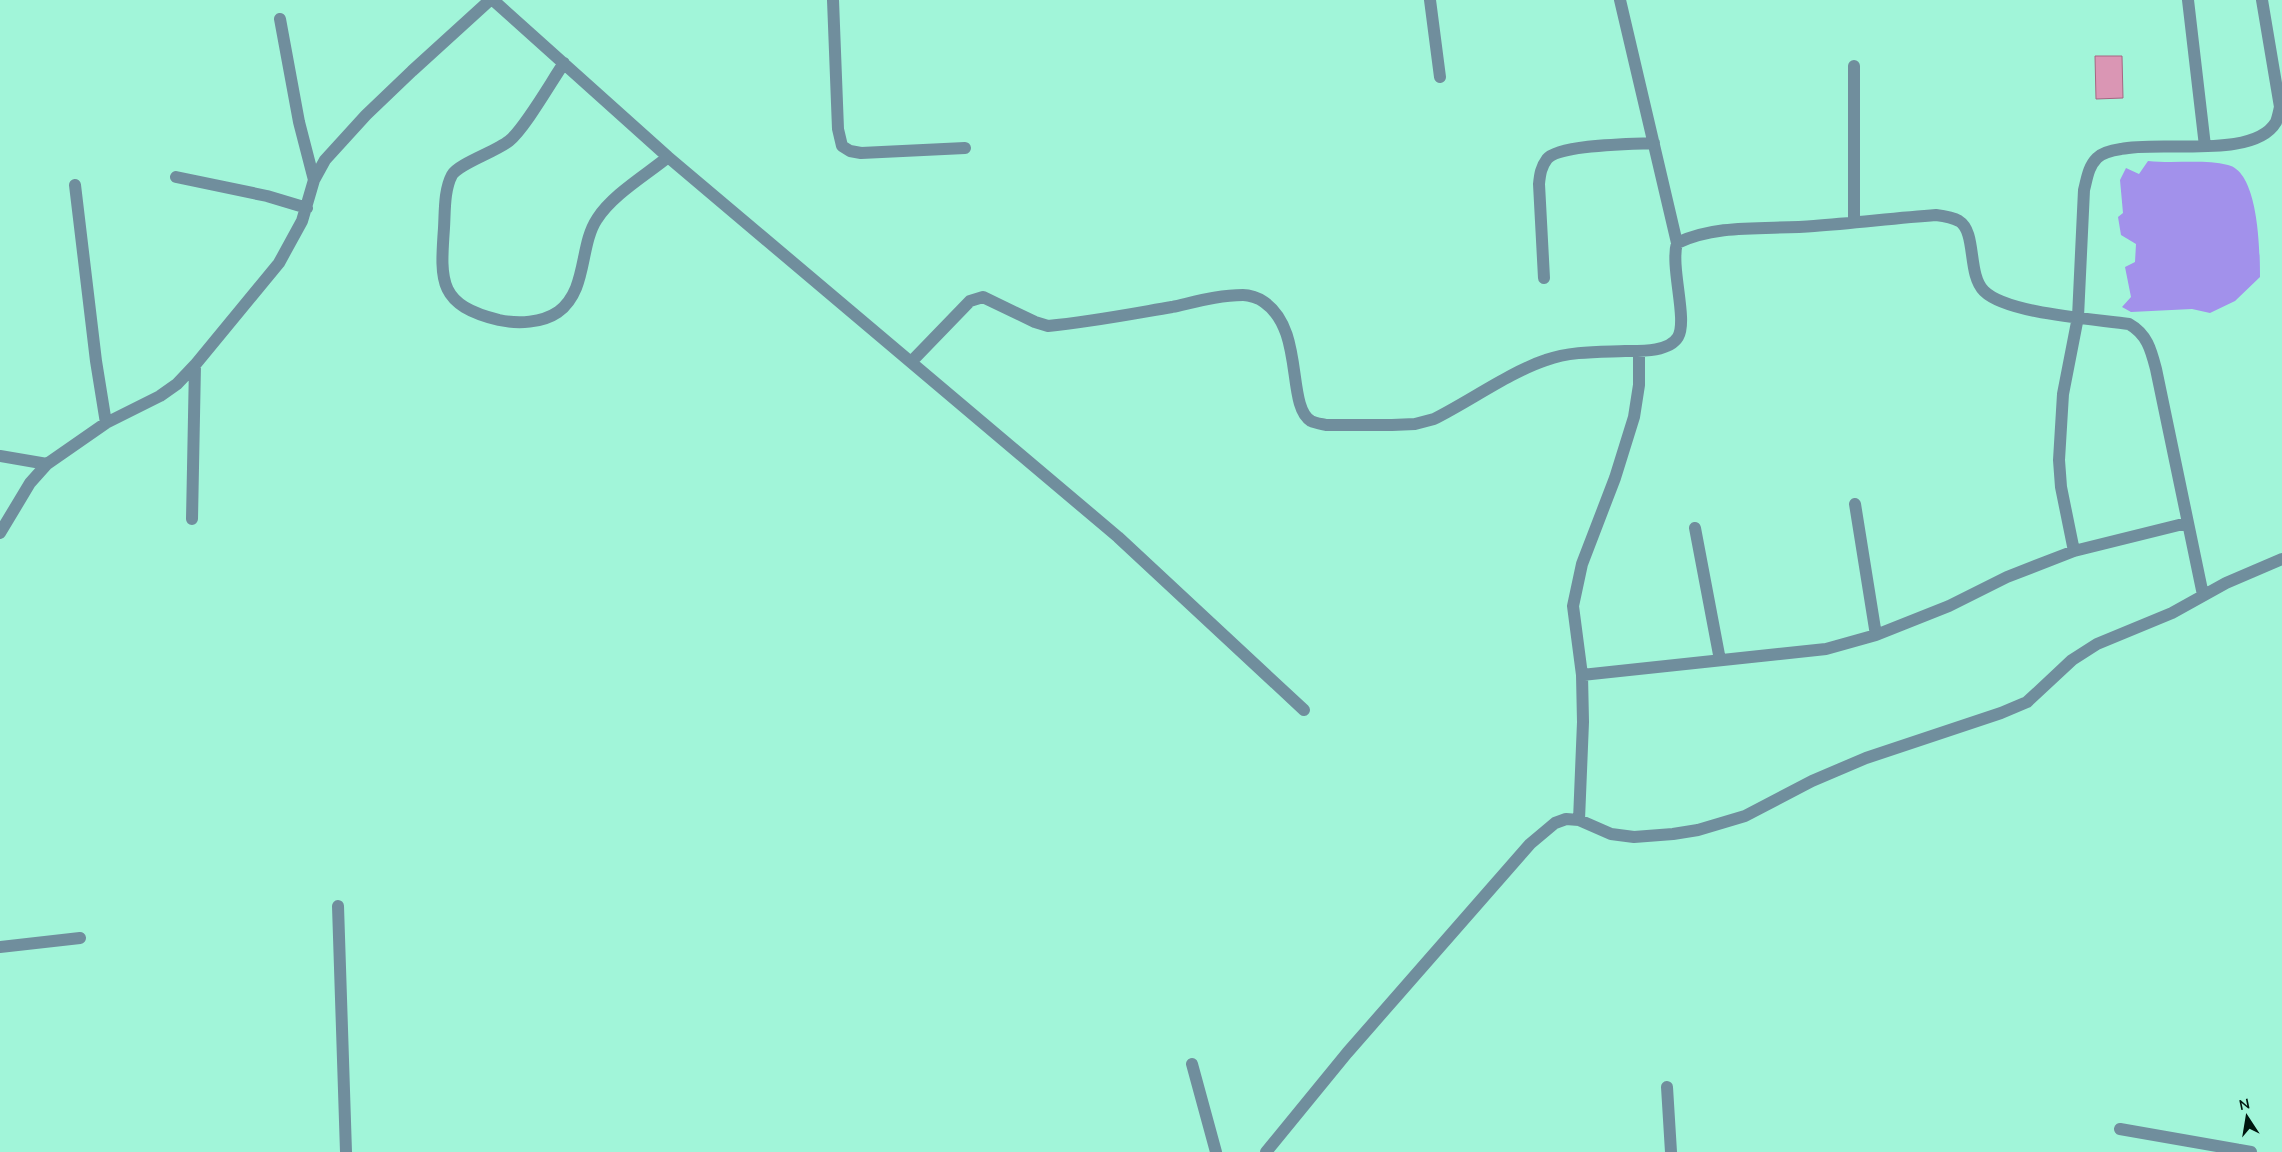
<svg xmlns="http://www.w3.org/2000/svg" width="2282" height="1152" viewBox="0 0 2282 1152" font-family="Mulish,sans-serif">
	<rect width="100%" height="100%" fill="#a1f5d9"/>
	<path fill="#a291eb" d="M 2148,161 C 2174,164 2203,159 2228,165 C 2259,172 2260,252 2260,277 L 2235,301 L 2210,313 L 2192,309 L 2131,312 L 2122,307 L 2131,297 L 2125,267 L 2135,262 L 2136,244 L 2121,235 L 2118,217 L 2123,213 L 2120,180 L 2126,168 L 2139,174 Z"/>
	<path fill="#da96b4" stroke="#a66683" d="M 2095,56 L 2122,56 L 2123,98 L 2096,99 Z"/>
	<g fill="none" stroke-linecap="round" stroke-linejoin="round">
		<path stroke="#708e9d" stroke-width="12" d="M 493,0 L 668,157 L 1118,537 L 1304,710
			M 833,0 L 838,129 L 842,146 L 850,151 L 861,153 L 965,148
			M 1430,0 L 1440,77
			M 1620,0 L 1677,243
			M 2188,0 L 2205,146
			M 280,19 L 299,122 L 314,180
			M 564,63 C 551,82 525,128 509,141 C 495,152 458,164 452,175 C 444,190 445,211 444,228 C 440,283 439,305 499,320 C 518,324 542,323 558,312 C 588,290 579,246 597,219 C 612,195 646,175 668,157
			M 176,177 L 267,196 L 307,208
			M 75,185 L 96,361 L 106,423
			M 1854,221 L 1854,66
			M 1544,278 L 1539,184 C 1540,174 1541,167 1547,159 C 1559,144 1633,144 1654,143
			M 911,362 L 970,301 L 983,297 L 1035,322 L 1048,326 C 1090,322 1131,314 1172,307 C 1195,302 1219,295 1243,295 C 1249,295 1259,298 1264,302 C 1305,330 1286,406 1311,421 C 1315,423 1322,424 1326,425 L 1392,425 L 1415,424 L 1434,419 C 1470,401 1510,372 1546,360 C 1571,351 1599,352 1625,351 C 1641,351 1669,352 1678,337 C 1688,320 1670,267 1677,243 C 1718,223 1769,230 1814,226 C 1855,223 1895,218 1936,215 C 1944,216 1952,217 1959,221 C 1977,232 1967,274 1984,291 C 2007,314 2095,319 2129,324 C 2147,334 2151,350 2156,369 L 2203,595
			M 0,456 L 47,464
			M 1855,504 L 1876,635
			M 192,519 L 195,365
			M 1695,528 L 1720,660
			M 0,533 L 30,483 L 47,464 L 106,423 L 160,396 L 177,384 L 195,365 L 279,263 L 302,221 L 314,180 L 325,160 L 366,115 L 412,71 L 490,0
			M 2074,551 L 2061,487 L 2059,460 L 2063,394 L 2078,317 L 2084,190 C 2087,179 2088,167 2097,158 C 2102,153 2114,150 2121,149 C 2160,140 2254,160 2276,122 C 2278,117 2279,111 2280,107 L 2262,0
			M 1582,675 L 1826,649 L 1876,635 L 1949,606 L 2007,577 L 2074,551 L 2187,523
			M 1579,820 L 1583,722 L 1582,675 L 1573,606 L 1582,564 L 1615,478 L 1634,417 L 1639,385 L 1639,351
			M 338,906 L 346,1152
			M 0,947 L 80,938
			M 1192,1064 L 1216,1152
			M 1667,1087 L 1671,1152
			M 2120,1129 L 2251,1152
			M 1266,1152 L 1347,1053 L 1530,844 L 1555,823 L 1566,819 L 1579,820 L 1611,834 L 1634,837 L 1673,834 L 1698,830 L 1745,816 L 1812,781 L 1866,758 L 2001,713 L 2027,702 L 2072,660 L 2097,644 L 2172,613 L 2226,583 L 2282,559"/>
	</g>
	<g transform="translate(2247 1117) rotate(348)" stroke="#a1f5d9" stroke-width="4" paint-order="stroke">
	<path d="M0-4L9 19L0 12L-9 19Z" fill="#00160f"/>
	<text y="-8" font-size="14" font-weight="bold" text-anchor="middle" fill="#00160f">N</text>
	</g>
</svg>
